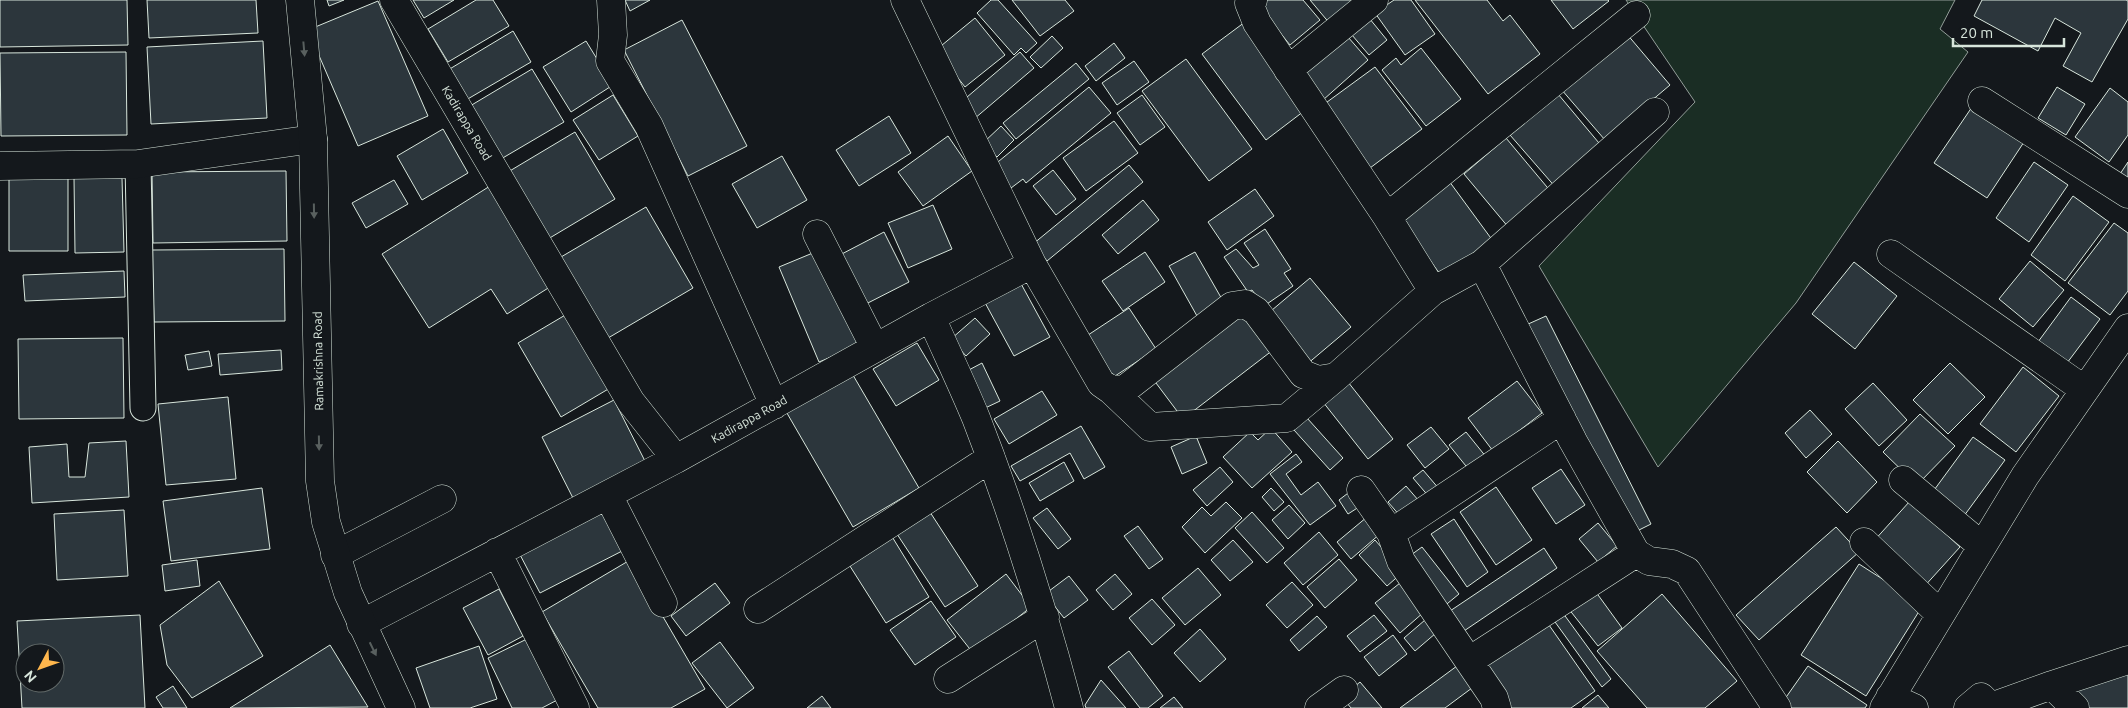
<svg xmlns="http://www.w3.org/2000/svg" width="2128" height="708" viewBox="0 0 2128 708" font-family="Ubuntu,sans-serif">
	<rect width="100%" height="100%" fill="#14181c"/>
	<path fill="#1a2d24" stroke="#939e99" d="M 1626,0 L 1955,0 L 1940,29 L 1968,52 L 1796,303 L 1658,467 L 1539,266 L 1695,102 Z"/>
	<path fill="#2c363c" stroke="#d8e6dc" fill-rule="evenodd" d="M 0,0 L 127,0 L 128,45 L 0,47 Z
		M 147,0 L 256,0 L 258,33 L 149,38 Z
		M 327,0 L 344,0 L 329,6 Z
		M 413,0 L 454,0 L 424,18 Z
		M 476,0 L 493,0 L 509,26 L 448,62 L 428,29 Z
		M 625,0 L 650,0 L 630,11 Z
		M 991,0 L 998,0 L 1037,43 L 1026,53 L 1021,48 L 1014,55 L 977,13 Z
		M 1012,0 L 1065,0 L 1074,11 L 1040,36 Z
		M 1262,0 L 1303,0 L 1320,20 L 1290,45 L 1257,4 Z
		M 1310,0 L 1363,0 L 1331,25 Z
		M 1394,0 L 1411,0 L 1435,34 L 1405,55 L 1375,13 Z
		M 1415,0 L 1487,0 L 1503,21 L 1510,15 L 1540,54 L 1488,94 Z
		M 1551,0 L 1608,0 L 1609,1 L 1573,29 Z
		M 1982,0 L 2126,0 L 2128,1 L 2128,19 L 2092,82 L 2063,66 L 2081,33 L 2055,18 L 2038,51 L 1974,16 Z
		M 378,1 L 428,116 L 358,146 L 308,30 Z
		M 1365,13 L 1387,40 L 1369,55 L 1346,28 Z
		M 975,18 L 1005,55 L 965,87 L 936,50 Z
		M 682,20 L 747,146 L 688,176 L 624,50 Z
		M 1245,22 L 1308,108 L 1266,140 L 1202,54 Z
		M 1341,29 L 1368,60 L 1323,100 L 1296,69 Z
		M 513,31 L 531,62 L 466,100 L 448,70 Z
		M 1626,33 L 1670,85 L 1605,140 L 1561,89 Z
		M 1052,36 L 1063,48 L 1041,68 L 1030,57 Z
		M 263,41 L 267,118 L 151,124 L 147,47 Z
		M 586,41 L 613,85 L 571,112 L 543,67 Z
		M 1114,43 L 1125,58 L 1096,81 L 1085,66 Z
		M 1421,48 L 1461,99 L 1426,126 L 1382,70 L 1396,58 L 1401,65 Z
		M 126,52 L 127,135 L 1,136 L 0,53 Z
		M 1020,52 L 1034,68 L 974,119 L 960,103 Z
		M 1186,59 L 1252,149 L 1209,181 L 1142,91 Z
		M 1134,61 L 1149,82 L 1117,105 L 1102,83 Z
		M 1076,63 L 1089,79 L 1016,139 L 1003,123 Z
		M 1375,67 L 1422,129 L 1370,168 L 1323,105 Z
		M 532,69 L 564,122 L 501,159 L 470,106 Z
		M 1089,87 L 1111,113 L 1026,183 L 1023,179 L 1011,188 L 993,166 Z
		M 2057,87 L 2085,104 L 2066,135 L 2038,118 Z
		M 2110,88 L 2128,102 L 2128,135 L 2109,162 L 2075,137 Z
		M 1558,94 L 1604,149 L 1557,189 L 1510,135 Z
		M 613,95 L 638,136 L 599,160 L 573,120 Z
		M 1142,95 L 1165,127 L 1140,145 L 1117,113 Z
		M 1972,107 L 2024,142 L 1987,198 L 1934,163 Z
		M 889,116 L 911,153 L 859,186 L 836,150 Z
		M 1114,121 L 1138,153 L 1086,191 L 1063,158 Z
		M 1001,126 L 1014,140 L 997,157 L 983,143 Z
		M 443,129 L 468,173 L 422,200 L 397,156 Z
		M 575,132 L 615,199 L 548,239 L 508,172 Z
		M 948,136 L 972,171 L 923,206 L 898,172 Z
		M 1506,138 L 1552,193 L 1509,228 L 1464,174 Z
		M 782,156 L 807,200 L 757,228 L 732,184 Z
		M 2034,162 L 2068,185 L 2029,242 L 1996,218 Z
		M 2128,162 L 2128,179 L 2120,174 Z
		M 1129,165 L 1143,182 L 1047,261 L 1033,244 Z
		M 1053,170 L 1076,199 L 1056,215 L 1033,186 Z
		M 286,171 L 287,241 L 153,243 L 152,172 Z
		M 9,177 L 68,177 L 68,251 L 9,251 Z
		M 74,178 L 122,178 L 124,252 L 75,253 Z
		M 394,180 L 408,204 L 366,228 L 352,203 Z
		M 1449,181 L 1493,241 L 1442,277 L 1399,217 Z
		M 490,186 L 553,285 L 507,314 L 491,289 L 429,328 L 382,254 Z
		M 1255,189 L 1274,216 L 1227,250 L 1208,222 Z
		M 2073,196 L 2109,222 L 2065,281 L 2031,255 Z
		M 1143,200 L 1159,220 L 1118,254 L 1102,235 Z
		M 933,205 L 952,249 L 908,268 L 888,223 Z
		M 646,207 L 693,288 L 603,341 L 561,257 Z
		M 2114,223 L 2128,233 L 2128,291 L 2110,315 L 2068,283 Z
		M 1265,229 L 1291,269 L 1284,273 L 1293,286 L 1264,306 L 1252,290 L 1248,292 L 1224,257 L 1236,249 L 1253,268 L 1259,265 L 1244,243 Z
		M 884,232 L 909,282 L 862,306 L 836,257 Z
		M 284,249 L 285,321 L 154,322 L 152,250 Z
		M 820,250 L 860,345 L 819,362 L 779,267 Z
		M 1145,252 L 1165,282 L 1123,311 L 1102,281 Z
		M 1195,252 L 1223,301 L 1197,316 L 1169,266 Z
		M 2030,261 L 2064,290 L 2033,327 L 1999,299 Z
		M 1854,262 L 1897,296 L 1855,349 L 1812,314 Z
		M 124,271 L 125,297 L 25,301 L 23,275 Z
		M 1310,278 L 1351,327 L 1306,365 L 1265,316 Z
		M 1019,280 L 1050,337 L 1014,356 L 983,299 Z
		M 2071,297 L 2100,319 L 2064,367 L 2035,346 Z
		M 1129,308 L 1156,349 L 1109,380 L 1082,339 Z
		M 1242,310 L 1273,350 L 1183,419 L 1153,379 Z
		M 567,314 L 610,388 L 561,417 L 518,343 Z
		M 1546,316 L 1651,524 L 1631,534 L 1526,325 Z
		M 975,318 L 990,334 L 966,356 L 951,339 Z
		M 123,338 L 124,418 L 19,419 L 18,339 Z
		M 917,343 L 939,380 L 896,406 L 873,369 Z
		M 281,350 L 282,370 L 220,375 L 218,354 Z
		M 209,351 L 212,366 L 188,370 L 185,355 Z
		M 982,363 L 1000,401 L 983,409 L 965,372 Z
		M 1950,363 L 1985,397 L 1948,434 L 1913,400 Z
		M 2023,367 L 2059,396 L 2016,452 L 1980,424 Z
		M 850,370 L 919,488 L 853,527 L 784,408 Z
		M 1517,381 L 1542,413 L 1493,451 L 1468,418 Z
		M 1348,382 L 1393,439 L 1368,459 L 1323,402 Z
		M 1873,383 L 1907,420 L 1879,446 L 1845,409 Z
		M 1042,391 L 1057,415 L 1009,444 L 994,419 Z
		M 228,397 L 236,479 L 166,485 L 158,404 Z
		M 614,400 L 648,467 L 576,504 L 542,437 Z
		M 1810,410 L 1832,434 L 1806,458 L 1785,433 Z
		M 1920,414 L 1955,446 L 1917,485 L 1883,452 Z
		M 1307,418 L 1343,458 L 1330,470 L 1294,430 Z
		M 1081,426 L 1105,467 L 1084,479 L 1070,453 L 1020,481 L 1011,466 Z
		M 1431,427 L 1449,449 L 1425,468 L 1407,445 Z
		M 1271,428 L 1292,452 L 1252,488 L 1223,457 L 1250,432 L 1258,440 Z
		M 1466,432 L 1487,458 L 1470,471 L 1449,445 Z
		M 1196,436 L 1207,463 L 1182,474 L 1171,447 Z
		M 1973,437 L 2005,460 L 1961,520 L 1929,497 Z
		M 126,441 L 129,497 L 32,503 L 29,447 L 67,444 L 69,477 L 85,477 L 89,443 Z
		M 1838,441 L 1877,482 L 1847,513 L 1807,472 Z
		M 1296,454 L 1302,462 L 1286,474 L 1301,495 L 1318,482 L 1336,506 L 1310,525 L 1270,474 Z
		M 1064,462 L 1074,481 L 1040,501 L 1029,483 Z
		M 1220,467 L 1233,482 L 1207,506 L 1193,490 Z
		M 1561,469 L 1585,505 L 1556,524 L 1532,488 Z
		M 1423,470 L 1440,490 L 1430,498 L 1413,478 Z
		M 1406,486 L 1419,501 L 1401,517 L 1388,502 Z
		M 1496,487 L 1532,540 L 1496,565 L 1460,512 Z
		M 262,488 L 270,549 L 171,561 L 163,501 Z
		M 1271,488 L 1284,502 L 1274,511 L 1262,497 Z
		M 1352,490 L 1362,505 L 1348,514 L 1339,500 Z
		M 1910,501 L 1960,547 L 1922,589 L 1872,543 Z
		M 1226,502 L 1242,518 L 1205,553 L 1182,527 L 1202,507 L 1211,516 Z
		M 606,504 L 628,548 L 540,593 L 517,549 Z
		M 1289,505 L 1305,523 L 1288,539 L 1272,520 Z
		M 1047,508 L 1071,539 L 1058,549 L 1033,518 Z
		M 928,509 L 978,586 L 945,607 L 895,531 Z
		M 124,510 L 128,576 L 57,580 L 54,514 Z
		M 1252,512 L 1284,548 L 1267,563 L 1235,528 Z
		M 1367,517 L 1381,533 L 1351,559 L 1337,542 Z
		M 1454,519 L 1488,572 L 1467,587 L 1431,534 Z
		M 1598,523 L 1617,546 L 1598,562 L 1579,539 Z
		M 1138,526 L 1163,559 L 1149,569 L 1124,536 Z
		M 1836,527 L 1859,552 L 1759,640 L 1736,615 Z
		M 1319,532 L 1338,555 L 1303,585 L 1284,563 Z
		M 891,535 L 929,597 L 886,623 L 848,563 Z
		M 1233,540 L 1253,562 L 1230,581 L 1211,560 Z
		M 1375,540 L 1403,572 L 1387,586 L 1359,555 Z
		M 1422,547 L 1459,594 L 1442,608 L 1404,560 Z
		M 1544,548 L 1557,568 L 1461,633 L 1447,613 Z
		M 1339,559 L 1357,580 L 1325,608 L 1307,587 Z
		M 197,560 L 200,586 L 165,591 L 162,565 Z
		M 630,560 L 705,689 L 671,708 L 598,708 L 542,612 Z
		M 1859,564 L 1923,605 L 1866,696 L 1801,655 Z
		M 1198,568 L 1221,595 L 1185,625 L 1162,598 Z
		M 1006,574 L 1031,607 L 973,653 L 947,620 Z
		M 1115,574 L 1132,594 L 1113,610 L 1096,590 Z
		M 1069,576 L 1088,600 L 1064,618 L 1045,594 Z
		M 219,581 L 263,656 L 192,698 L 167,665 L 160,625 Z
		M 1292,582 L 1313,605 L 1287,628 L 1266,605 Z
		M 715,583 L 730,603 L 686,636 L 671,616 Z
		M 1400,583 L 1424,612 L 1400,633 L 1375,603 Z
		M 1593,588 L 1622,628 L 1598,646 L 1568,608 Z
		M 499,589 L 523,636 L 488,655 L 463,608 Z
		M 1662,594 L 1737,681 L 1705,708 L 1647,708 L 1597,651 Z
		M 1152,599 L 1175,625 L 1152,645 L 1129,618 Z
		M 931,601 L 956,637 L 915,665 L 890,630 Z
		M 1560,609 L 1611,679 L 1602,687 L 1550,615 Z
		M 1432,614 L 1443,627 L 1415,651 L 1404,638 Z
		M 140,615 L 145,708 L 22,708 L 17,621 ZM 25,653 L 55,653 L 55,683 L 25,683 Z
		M 1374,615 L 1387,631 L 1360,652 L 1347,636 Z
		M 1542,615 L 1595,691 L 1571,708 L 1511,708 L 1477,661 Z
		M 1317,616 L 1327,627 L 1299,651 L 1290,640 Z
		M 1200,629 L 1226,659 L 1200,682 L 1174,653 Z
		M 1393,635 L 1407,654 L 1379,676 L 1364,657 Z
		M 531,637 L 561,698 L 542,708 L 512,708 L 488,658 Z
		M 720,642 L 754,688 L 727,708 L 692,663 Z
		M 330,645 L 368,707 L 230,708 Z
		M 479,646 L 497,699 L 470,708 L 430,708 L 416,668 Z
		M 1129,651 L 1163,696 L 1148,708 L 1140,708 L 1108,667 Z
		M 1461,663 L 1476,685 L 1445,708 L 1400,708 Z
		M 2128,664 L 2128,708 L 2083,708 L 2063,688 Z
		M 1808,666 L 1867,705 L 1865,708 L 1786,708 L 1782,703 Z
		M 1101,680 L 1126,708 L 1086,708 L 1085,705 Z
		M 1360,682 L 1382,708 L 1351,708 L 1342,697 Z
		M 173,686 L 187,708 L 163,708 L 156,697 Z
		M 1598,695 L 1609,708 L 1582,708 Z
		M 822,696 L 831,708 L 807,708 Z
		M 1174,697 L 1183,708 L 1160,708 Z"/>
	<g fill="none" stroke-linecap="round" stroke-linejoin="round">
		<defs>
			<path id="pedestrian" d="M 138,164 L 143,408"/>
			<path id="minor" d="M 394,0 L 631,402 L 676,459 L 931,317 C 946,351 962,384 976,418 C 1013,513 1043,610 1069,708
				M 611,0 L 613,35 L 610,61 L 649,126 L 774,405
				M 905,0 L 1032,264
				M 1253,0 L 1249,3 L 1257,23 L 1387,217 L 1433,291
				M 1288,70 L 1374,0
				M 1982,101 L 2128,194
				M 0,166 L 138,164 L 313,139
				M 1387,217 L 1636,15
				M 817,234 L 875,348
				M 1891,254 L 2085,390
				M 1482,264 L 1573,441 L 1636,553 L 1649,561 L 1672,564 L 1687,571 L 1777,708
				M 931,317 L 1032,264 L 1101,383 L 1111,390 L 1125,389 L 1232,306 L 1245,304 L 1256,311 L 1303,374 L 1318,380 L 1336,377 L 1433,291 L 1482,264 L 1655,112
				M 1111,390 L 1150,427 L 1287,418 L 1336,377
				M 1903,480 L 1982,546
				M 1361,490 L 1391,533 L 1401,561 L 1494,698 L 1497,708
				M 608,495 L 663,603
				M 1391,533 L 1562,419
				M 1864,542 L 1940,614
				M 497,552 L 575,708
				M 335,555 L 442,499
				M 758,609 L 991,458
				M 361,624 L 676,459
				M 1469,661 L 1636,553
				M 948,679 L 1045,617
				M 2052,685 L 2075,708
				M 1890,697 L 1914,708
				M 1319,708 L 1344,690
				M 1884,708 L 2025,476 L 2128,328
				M 1968,708 L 1981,697 L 1991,707 L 2052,685 L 2128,660"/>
			<path id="tertiary" d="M 300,0 L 313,139 L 320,481 L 326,522 L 348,593 L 401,708"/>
		</defs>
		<use href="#pedestrian" stroke="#d8e6dc" stroke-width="27"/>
		<use href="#minor" stroke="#d8e6dc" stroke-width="29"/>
		<use href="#tertiary" stroke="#d8e6dc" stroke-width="29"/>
		<use href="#pedestrian" stroke="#14181c" stroke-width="25"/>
		<use href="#minor" stroke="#14181c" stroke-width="28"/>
		<use href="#tertiary" stroke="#14181c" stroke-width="28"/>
	</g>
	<defs><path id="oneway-solid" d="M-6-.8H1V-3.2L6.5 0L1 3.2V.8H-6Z" transform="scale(1.25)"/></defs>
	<g fill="#59605f">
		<use href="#oneway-solid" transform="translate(304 49) rotate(85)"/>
		<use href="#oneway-solid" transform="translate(314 211) rotate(89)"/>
		<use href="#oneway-solid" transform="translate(319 443) rotate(89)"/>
		<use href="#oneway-solid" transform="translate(373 649) rotate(64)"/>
	</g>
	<g text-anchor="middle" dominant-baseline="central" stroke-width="4" stroke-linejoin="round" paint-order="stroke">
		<g font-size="12" fill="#d8e6dc" stroke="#14181c">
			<text transform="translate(467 123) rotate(59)">Kadirappa Road</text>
			<text transform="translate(318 361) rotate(-91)">Ramakrishna Road</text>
			<text transform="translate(749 419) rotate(-29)">Kadirappa Road</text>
		</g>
	</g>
	<g transform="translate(40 668) rotate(229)"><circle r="24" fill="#14181c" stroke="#626a69"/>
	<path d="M0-4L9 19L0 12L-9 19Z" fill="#ffb74d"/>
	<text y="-8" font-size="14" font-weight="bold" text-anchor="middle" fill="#d8e6dc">N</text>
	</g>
	<path d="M1953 38v8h111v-8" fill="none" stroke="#d8e6dc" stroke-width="2.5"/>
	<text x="1960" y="38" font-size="15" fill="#d8e6dc" stroke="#14181c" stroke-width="4" paint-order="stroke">20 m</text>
</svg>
